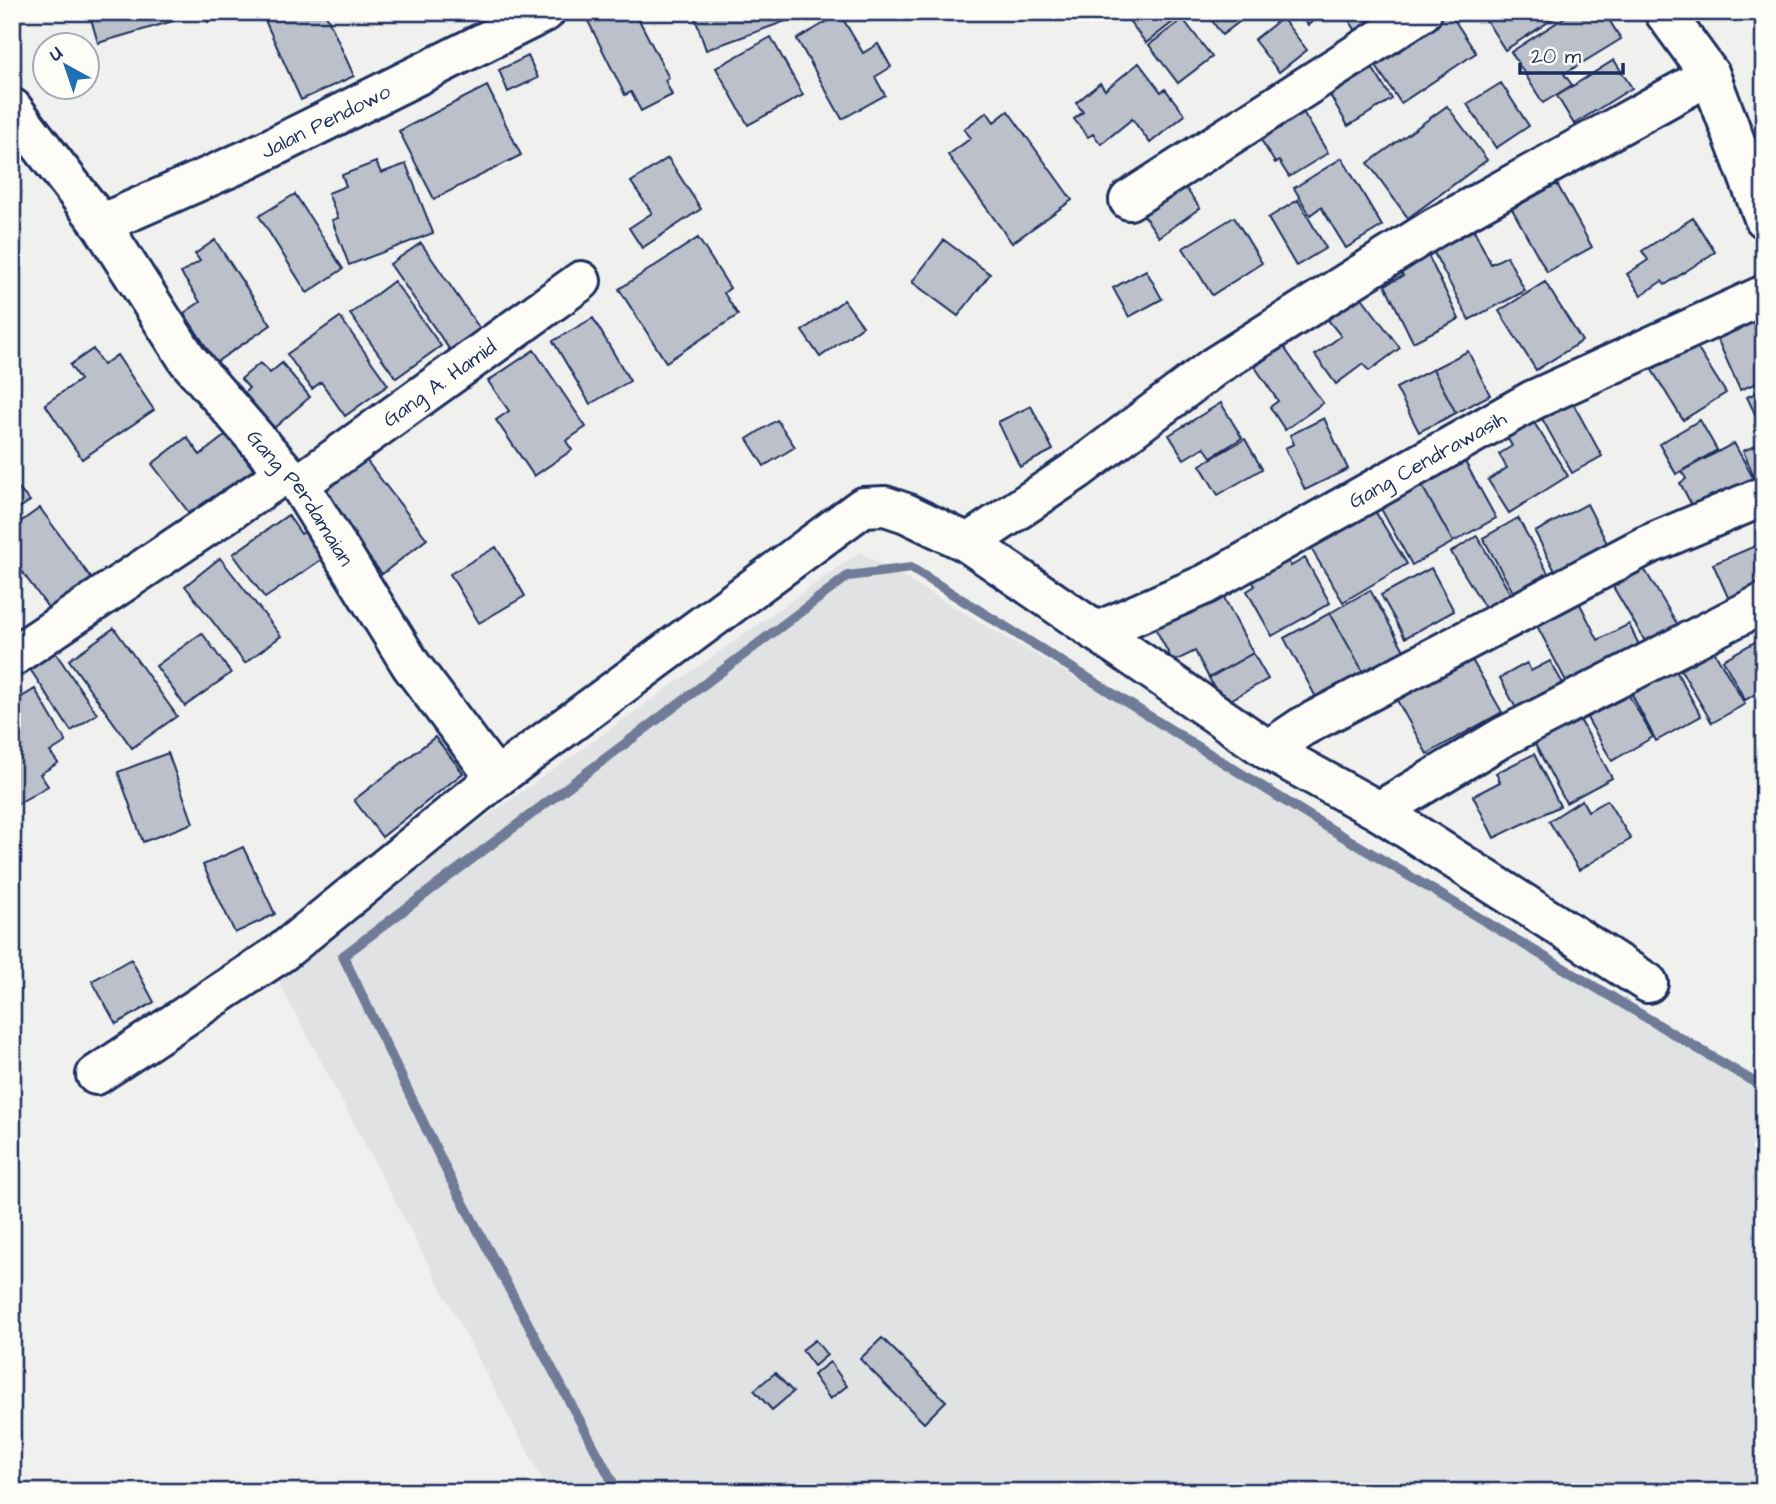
<svg xmlns="http://www.w3.org/2000/svg" width="1776" height="1504" viewBox="0 0 1776 1504" font-family="'Architects Daughter',sans-serif">
	<rect width="100%" height="100%" fill="#f0f0ee"/>
	<filter id="ink" filterUnits="userSpaceOnUse"><feTurbulence type="fractalNoise" baseFrequency=".0143" numOctaves="2"/><feDisplacementMap in="SourceGraphic" scale="14" xChannelSelector="R" yChannelSelector="G"/><feConvolveMatrix kernelMatrix="1 2 1 2 8 2 1 2 1" color-interpolation-filters="sRGB"/></filter>
	<g filter="url(#ink)">
		<path fill="#e0e2e3" d="M 860,552 L 1764,1081 L 1764,1492 L 549,1492 L 272,969 Z"/>
		<g fill="none" stroke-linecap="round" stroke-linejoin="round">
			<path stroke="#6f7b97" stroke-width="10" d="M 618,1492 L 451,1180 L 343,956 L 848,576 L 911,568 L 1319,822 L 1764,1088"/>
		</g>
		<path fill="#bbc0ca" stroke="#1b2f5e" stroke-width="2" d="M 89,12 L 178,12 L 180,19 L 98,43 Z
			M 204,12 L 237,12 L 208,22 Z
			M 271,12 L 325,12 L 354,76 L 301,100 L 263,16 Z
			M 601,12 L 611,12 L 613,15 L 619,12 L 635,12 L 669,78 L 665,80 L 672,95 L 641,111 L 631,92 L 625,95 L 587,19 Z
			M 693,12 L 783,12 L 786,21 L 706,50 Z
			M 1134,12 L 1186,12 L 1146,43 L 1127,18 Z
			M 1206,12 L 1252,12 L 1222,35 Z
			M 1298,12 L 1325,12 L 1308,25 Z
			M 1344,12 L 1383,12 L 1356,31 Z
			M 1441,12 L 1449,12 L 1476,53 L 1401,103 L 1371,59 Z
			M 1481,12 L 1564,12 L 1505,50 Z
			M 1573,12 L 1604,12 L 1621,39 L 1564,74 L 1572,85 L 1543,103 L 1511,52 Z
			M 840,14 L 863,53 L 878,44 L 891,67 L 875,77 L 885,95 L 842,119 L 797,39 Z
			M 1282,18 L 1307,50 L 1279,72 L 1254,40 Z
			M 1183,19 L 1212,57 L 1178,83 L 1149,45 Z
			M 771,37 L 803,95 L 748,125 L 716,68 Z
			M 528,56 L 538,78 L 508,92 L 499,70 Z
			M 1614,60 L 1632,88 L 1574,124 L 1557,96 Z
			M 1139,63 L 1161,92 L 1165,89 L 1185,115 L 1150,143 L 1132,119 L 1101,144 L 1093,134 L 1088,137 L 1074,119 L 1083,112 L 1076,103 L 1100,83 L 1105,90 Z
			M 1373,69 L 1392,99 L 1348,126 L 1330,95 Z
			M 1501,83 L 1529,126 L 1496,148 L 1467,104 Z
			M 487,86 L 521,155 L 434,199 L 399,131 Z
			M 1447,106 L 1487,160 L 1408,218 L 1368,163 Z
			M 1300,107 L 1328,153 L 1289,177 L 1279,161 L 1275,163 L 1257,133 Z
			M 1008,111 L 1072,200 L 1012,243 L 948,155 L 971,138 L 964,129 L 987,112 L 994,122 Z
			M 668,158 L 701,209 L 642,248 L 629,228 L 652,213 L 631,182 Z
			M 1342,158 L 1382,226 L 1346,248 L 1321,207 L 1310,215 L 1294,188 Z
			M 376,162 L 381,173 L 406,164 L 433,233 L 349,265 L 332,220 L 338,218 L 328,193 L 346,186 L 342,175 Z
			M 1177,176 L 1200,208 L 1159,237 L 1136,204 Z
			M 1557,184 L 1592,247 L 1547,272 L 1512,209 Z
			M 295,194 L 343,269 L 307,293 L 259,216 Z
			M 1298,200 L 1326,248 L 1296,266 L 1268,218 Z
			M 1234,217 L 1262,263 L 1212,295 L 1183,248 Z
			M 1693,218 L 1715,252 L 1665,285 L 1662,281 L 1641,295 L 1627,274 L 1648,260 L 1642,251 Z
			M 1474,230 L 1491,264 L 1507,256 L 1525,291 L 1469,320 L 1433,251 Z
			M 698,238 L 730,288 L 724,293 L 738,315 L 666,362 L 619,289 Z
			M 215,240 L 271,325 L 216,362 L 184,313 L 200,302 L 181,273 L 200,261 L 195,254 Z
			M 944,240 L 990,274 L 958,316 L 912,282 Z
			M 421,243 L 480,329 L 450,350 L 390,264 Z
			M 1427,253 L 1459,319 L 1413,342 L 1385,285 L 1403,276 L 1398,267 Z
			M 1146,270 L 1162,299 L 1129,317 L 1113,288 Z
			M 394,281 L 441,346 L 396,378 L 350,314 Z
			M 1545,282 L 1582,341 L 1536,370 L 1499,311 Z
			M 1357,291 L 1400,348 L 1369,371 L 1363,364 L 1336,384 L 1315,355 L 1341,336 L 1324,315 Z
			M 844,300 L 863,326 L 820,357 L 802,331 Z
			M 340,317 L 388,385 L 345,416 L 321,382 L 312,389 L 287,354 Z
			M 1764,317 L 1764,380 L 1740,390 L 1712,327 L 1731,318 L 1737,330 Z
			M 593,318 L 630,381 L 590,404 L 553,341 Z
			M 1694,343 L 1726,393 L 1683,420 L 1652,370 Z
			M 1283,346 L 1323,403 L 1285,430 L 1270,407 L 1278,401 L 1255,367 Z
			M 93,349 L 103,365 L 117,355 L 154,410 L 82,459 L 45,404 L 80,380 L 70,365 Z
			M 534,350 L 586,427 L 566,441 L 572,450 L 534,476 L 496,420 L 509,411 L 488,381 Z
			M 1468,351 L 1490,395 L 1456,413 L 1433,369 Z
			M 260,363 L 270,373 L 282,363 L 310,397 L 274,428 L 244,393 L 249,388 L 241,379 Z
			M 1433,369 L 1456,413 L 1419,432 L 1396,388 Z
			M 1764,389 L 1764,433 L 1747,397 Z
			M 1570,398 L 1602,456 L 1572,473 L 1540,415 Z
			M 1221,403 L 1242,438 L 1211,457 L 1204,447 L 1184,459 L 1169,435 Z
			M 1031,406 L 1053,450 L 1020,467 L 998,422 Z
			M 1324,418 L 1348,469 L 1305,490 L 1285,448 L 1294,444 L 1290,435 Z
			M 777,420 L 795,447 L 764,466 L 747,439 Z
			M 1700,420 L 1717,450 L 1676,474 L 1659,444 Z
			M 1533,421 L 1568,476 L 1509,513 L 1488,480 L 1507,468 L 1499,454 L 1512,446 L 1507,437 Z
			M 227,434 L 255,472 L 193,518 L 152,464 L 187,437 L 200,455 Z
			M 1245,439 L 1262,469 L 1218,495 L 1200,465 Z
			M 1764,442 L 1764,482 L 1758,485 L 1743,451 Z
			M 1734,443 L 1756,483 L 1697,515 L 1680,483 L 1686,479 L 1682,471 Z
			M 363,456 L 427,539 L 382,574 L 318,491 Z
			M 1464,460 L 1496,518 L 1453,542 L 1421,484 Z
			M 12,482 L 30,501 L 12,513 Z
			M 1421,484 L 1453,542 L 1412,565 L 1380,507 Z
			M 1369,501 L 1407,564 L 1343,602 L 1306,540 Z
			M 1587,504 L 1611,551 L 1559,579 L 1535,532 Z
			M 40,508 L 97,586 L 55,617 L 12,558 L 12,528 Z
			M 288,515 L 301,534 L 309,529 L 328,555 L 265,598 L 233,554 Z
			M 1518,518 L 1548,573 L 1513,592 L 1483,538 Z
			M 1477,536 L 1510,593 L 1485,608 L 1451,552 Z
			M 1755,546 L 1764,566 L 1764,592 L 1732,606 L 1713,564 Z
			M 496,547 L 525,596 L 479,623 L 450,574 Z
			M 1283,551 L 1291,566 L 1305,558 L 1330,603 L 1272,636 L 1247,591 L 1255,586 L 1247,571 Z
			M 220,558 L 281,636 L 245,663 L 185,586 Z
			M 1643,567 L 1679,627 L 1648,646 L 1612,585 Z
			M 1431,568 L 1454,611 L 1405,638 L 1381,595 Z
			M 1220,590 L 1253,653 L 1209,678 L 1195,651 L 1173,662 L 1154,626 Z
			M 1370,590 L 1405,652 L 1365,675 L 1330,613 Z
			M 1578,600 L 1598,640 L 1629,624 L 1640,647 L 1568,685 L 1535,622 Z
			M 1330,613 L 1365,675 L 1318,701 L 1284,638 Z
			M 114,628 L 177,716 L 132,748 L 69,660 Z
			M 202,633 L 231,673 L 185,706 L 156,666 Z
			M 1764,637 L 1764,689 L 1745,700 L 1723,660 Z
			M 1714,651 L 1745,704 L 1712,723 L 1681,670 Z
			M 55,652 L 97,714 L 71,731 L 30,669 Z
			M 1253,653 L 1268,679 L 1223,704 L 1209,678 Z
			M 1468,653 L 1502,712 L 1427,754 L 1394,695 Z
			M 1550,661 L 1565,687 L 1518,712 L 1500,678 L 1527,663 L 1531,671 Z
			M 1675,669 L 1701,716 L 1656,741 L 1631,693 Z
			M 1624,687 L 1653,737 L 1612,761 L 1587,718 L 1609,705 L 1606,698 Z
			M 35,689 L 66,742 L 50,752 L 58,763 L 40,774 L 48,786 L 12,807 L 12,703 Z
			M 1572,705 L 1612,778 L 1566,803 L 1527,729 Z
			M 435,737 L 463,773 L 382,837 L 354,800 Z
			M 168,753 L 193,823 L 143,842 L 118,772 Z
			M 1534,754 L 1560,806 L 1494,838 L 1473,796 L 1500,782 L 1496,773 Z
			M 1582,800 L 1588,811 L 1607,800 L 1631,839 L 1579,870 L 1549,821 Z
			M 243,847 L 275,914 L 235,933 L 203,865 Z
			M 131,959 L 154,1002 L 116,1024 L 92,981 Z
			M 882,1338 L 946,1401 L 924,1423 L 860,1359 Z
			M 815,1340 L 827,1355 L 814,1366 L 802,1350 Z
			M 830,1362 L 847,1386 L 830,1399 L 813,1375 Z
			M 775,1373 L 793,1392 L 772,1410 L 754,1390 Z"/>
		<g fill="none" stroke-linecap="round" stroke-linejoin="round">
			<defs>
				<g id="minor">
					<path d="M 1664,12 L 1710,75 L 1764,218"/>
					<path id="s1" d="M 12,108 L 101,224 L 188,360 L 286,473 L 299,484 L 411,665 L 496,778"/>
					<path d="M 1129,200 L 1422,12"/>
					<path id="s2" d="M 101,224 L 249,159 L 545,12"/>
					<path id="s3" d="M 299,484 L 581,281"/>
					<path d="M 968,543 L 1077,470 L 1215,366 L 1434,228 L 1710,75"/>
					<path id="s4" d="M 1096,632 L 1206,584 L 1533,400 L 1764,295"/>
					<path d="M 12,657 L 286,473"/>
					<path d="M 1268,750 L 1302,727 L 1645,546 L 1764,496"/>
					<path d="M 1379,811 L 1501,738 L 1764,603"/>
					<path d="M 96,1075 L 281,953 L 496,778 L 863,507 L 885,506 L 906,513 L 968,543 L 1268,750 L 1379,811 L 1648,983"/>
				</g>
			</defs>
			<use href="#minor" stroke="#1b2f5e" stroke-width="44"/>
			<use href="#minor" stroke="#fdfcf7" stroke-width="38"/>
		</g>
	</g>
	<g text-anchor="middle" dominant-baseline="central" stroke-width="7" stroke-linejoin="round" paint-order="stroke">
		<g font-size="21" fill="#1b2f5e" stroke="#fdfcf7">
			<text stroke="none"><textPath href="#s2" startOffset="247">Jalan Pendowo</textPath></text>
			<text stroke="none"><textPath href="#s3" startOffset="173">Gang A. Hamid</textPath></text>
			<text stroke="none"><textPath href="#s4" startOffset="374">Gang Cendrawasih</textPath></text>
			<text stroke="none"><textPath href="#s1" startOffset="486">Gang Perdamaian</textPath></text>
		</g>
	</g>
	<rect width="1776" height="1504" fill="none" stroke="#fdfcf7" stroke-width="42"/>
	<rect x="21" y="21" width="1734" height="1462" fill="none" stroke="#1b2f5e" stroke-width="2.5" filter="url(#ink)"/>
	<g transform="translate(66 66) rotate(320)"><circle r="33" fill="#fdfcf7" stroke="#a3aaba" stroke-width="2"/>
	<path d="M0-5L12 26L0 18L-12 26Z" fill="#1f6fb2"/>
	<text y="-10" font-size="19" font-weight="bold" text-anchor="middle" fill="#1b2f5e">U</text>
	</g>
	<path d="M1520 63v10h103v-10" fill="none" stroke="#1b2f5e" stroke-width="3.5"/>
	<text x="1531" y="63" font-size="21" fill="#1b2f5e" stroke="#fdfcf7" stroke-width="5" paint-order="stroke">20 m</text>
</svg>
